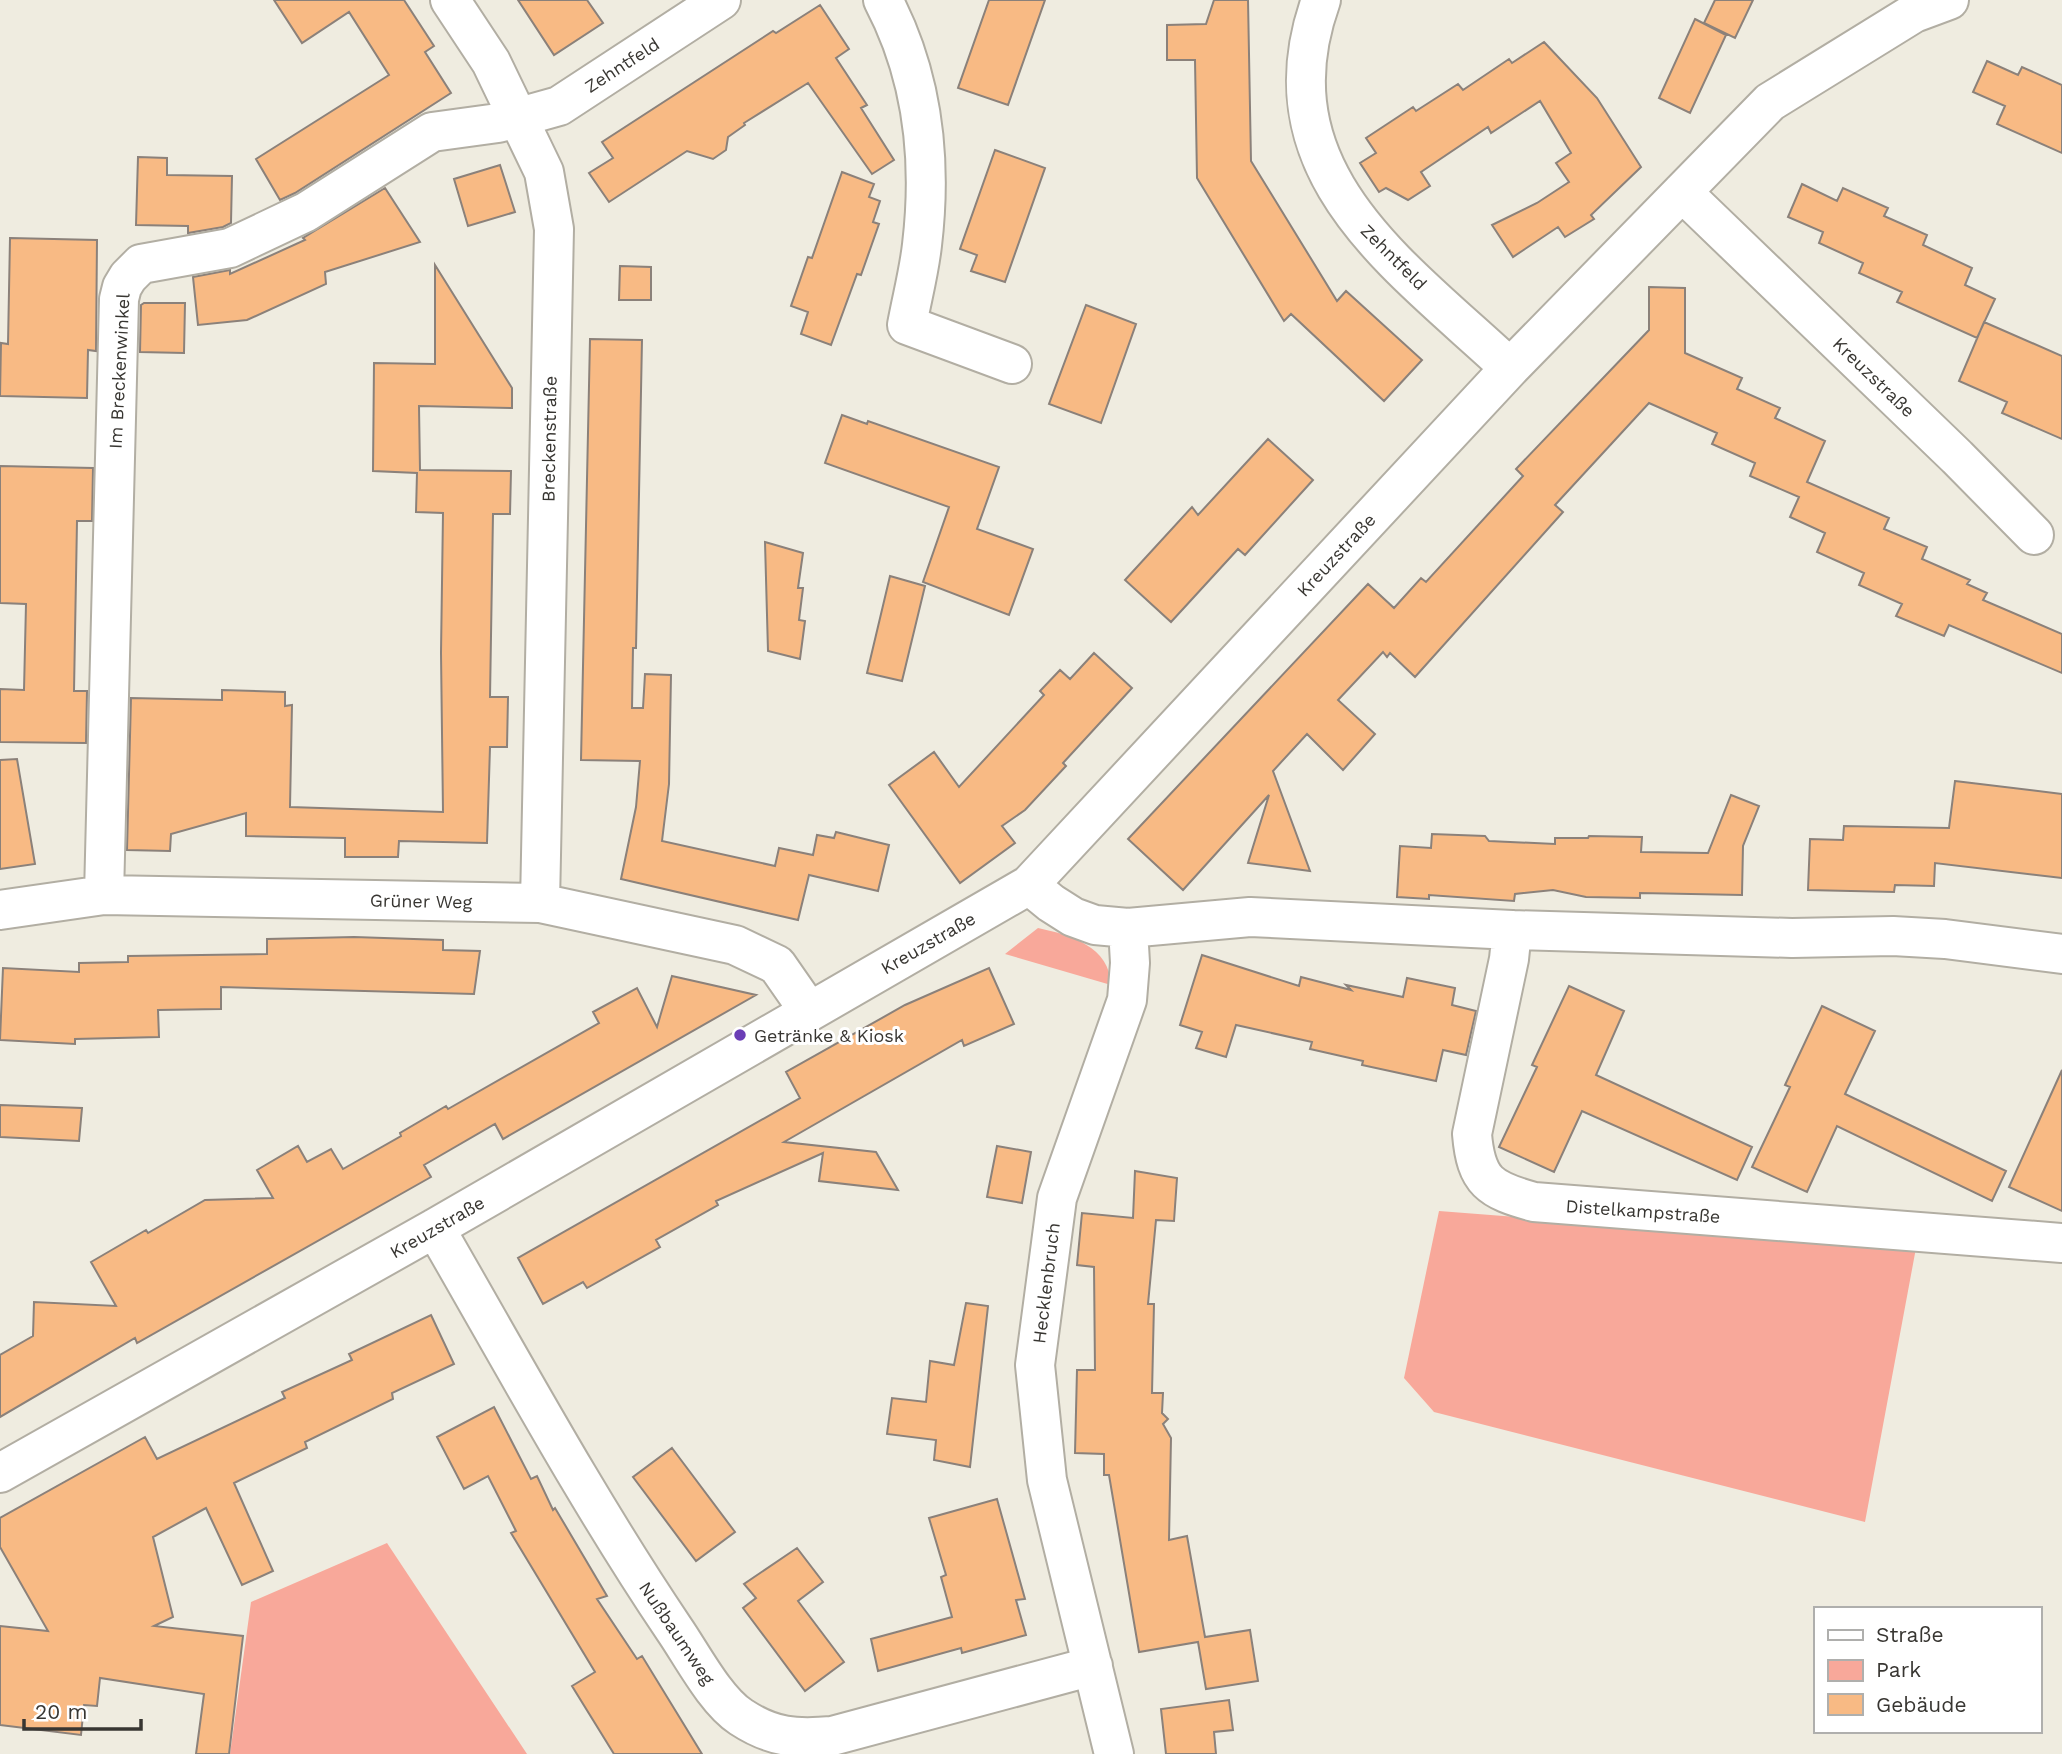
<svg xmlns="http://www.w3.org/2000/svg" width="2062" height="1754" viewBox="0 0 2062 1754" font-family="'Work Sans',sans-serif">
	<rect width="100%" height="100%" fill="#efece0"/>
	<path fill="#f8a89a" d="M 1038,928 C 1071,935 1110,947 1111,985 L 1005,954 Z
		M 1439,1211 L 1916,1248 L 1865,1522 L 1434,1412 L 1404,1378 Z
		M 387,1543 L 527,1754 L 230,1754 L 251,1602 Z"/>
	<path fill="#f8ba84" stroke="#8b817a" stroke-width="2" d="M 274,0 L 404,0 L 434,46 L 425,52 L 451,93 L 295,193 L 280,200 L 256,159 L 389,75 L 349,12 L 302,43 Z
		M 518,0 L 587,0 L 603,23 L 554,55 Z
		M 989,0 L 1045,0 L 1008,105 L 958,88 Z
		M 1214,0 L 1248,0 L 1251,161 L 1337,301 L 1346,291 L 1422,360 L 1384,401 L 1291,314 L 1284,321 L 1197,178 L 1195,60 L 1167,60 L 1167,25 L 1206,24 Z
		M 1715,0 L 1753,0 L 1735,38 L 1704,23 Z
		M 820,5 L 849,49 L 836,58 L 867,105 L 861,108 L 894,160 L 872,174 L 808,83 L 744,123 L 745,125 L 728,137 L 726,150 L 713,159 L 687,151 L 609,202 L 589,173 L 613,158 L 602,142 L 773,31 L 776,33 Z
		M 1695,19 L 1726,35 L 1690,113 L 1659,98 Z
		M 1544,42 L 1597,98 L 1641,167 L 1591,215 L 1594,219 L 1565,237 L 1558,227 L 1513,257 L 1492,225 L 1537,203 L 1569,182 L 1556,163 L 1571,153 L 1540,101 L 1491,133 L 1488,127 L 1421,172 L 1430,186 L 1408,200 L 1386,188 L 1379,192 L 1360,163 L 1376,153 L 1366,138 L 1413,107 L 1416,111 L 1458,84 L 1463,90 L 1509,59 L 1512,63 Z
		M 1987,61 L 2018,75 L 2022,67 L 2062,85 L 2062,153 L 1997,124 L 2005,106 L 1973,92 Z
		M 995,150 L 1045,168 L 1005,282 L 971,271 L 977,255 L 960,249 Z
		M 138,157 L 167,158 L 167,175 L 232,176 L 231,223 L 223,227 L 188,233 L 188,226 L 136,225 Z
		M 500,165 L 515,212 L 468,226 L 454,179 Z
		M 842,172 L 874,184 L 869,197 L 880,201 L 873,222 L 879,224 L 861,275 L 857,274 L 831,345 L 801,334 L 808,312 L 791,306 L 808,257 L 812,258 Z
		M 1802,184 L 1837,201 L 1843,188 L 1888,208 L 1884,216 L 1927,235 L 1923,245 L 1972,268 L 1965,285 L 1995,299 L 1977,338 L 1897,302 L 1902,292 L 1859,273 L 1863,263 L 1819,243 L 1823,232 L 1788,217 Z
		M 385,188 L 420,242 L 325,272 L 326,284 L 247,320 L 198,325 L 193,277 L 230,270 L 230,274 L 305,240 L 303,238 Z
		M 10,238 L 97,240 L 96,351 L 88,350 L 87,398 L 0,396 L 1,343 L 8,344 Z
		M 435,265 L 512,388 L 512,408 L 419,406 L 420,470 L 511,471 L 510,514 L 493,514 L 490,697 L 508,697 L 507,747 L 490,747 L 487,843 L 399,841 L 398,857 L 345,857 L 345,838 L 246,836 L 246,813 L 171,834 L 170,851 L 127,850 L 131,698 L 222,700 L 222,690 L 285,692 L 285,706 L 292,705 L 290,807 L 443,812 L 441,653 L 443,513 L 416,512 L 417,473 L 373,471 L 374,363 L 435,364 Z
		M 620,266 L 651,267 L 651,300 L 619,300 Z
		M 1649,287 L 1685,288 L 1685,353 L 1742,378 L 1737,389 L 1780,408 L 1775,418 L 1825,441 L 1807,482 L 1889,518 L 1884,529 L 1927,547 L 1922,559 L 1970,580 L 1967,584 L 1987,593 L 1983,600 L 2062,634 L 2062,673 L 1949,625 L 1944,636 L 1896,616 L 1902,604 L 1859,585 L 1864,573 L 1817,552 L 1825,533 L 1790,517 L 1799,497 L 1750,476 L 1755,463 L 1712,444 L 1717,433 L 1649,403 L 1555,505 L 1563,512 L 1415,677 L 1390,653 L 1387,657 L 1383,652 L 1338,700 L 1375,734 L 1343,770 L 1307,734 L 1273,771 L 1310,871 L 1248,863 L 1269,795 L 1183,890 L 1128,839 L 1368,584 L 1394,608 L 1421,578 L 1426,582 L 1523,476 L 1516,469 L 1649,330 Z
		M 144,303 L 185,303 L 184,353 L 140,352 L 141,305 Z
		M 1086,305 L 1136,324 L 1101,423 L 1049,404 Z
		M 1984,322 L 2062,356 L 2062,439 L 2002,413 L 2007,402 L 1959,381 Z
		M 590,339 L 642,340 L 636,648 L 633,648 L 632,708 L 643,708 L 645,674 L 671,675 L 669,784 L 662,841 L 775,866 L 779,848 L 813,855 L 817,835 L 834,838 L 836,832 L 889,845 L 878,891 L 809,875 L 798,920 L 621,879 L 636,807 L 640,761 L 581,760 Z
		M 842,415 L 867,424 L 868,421 L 999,467 L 977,529 L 1033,549 L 1009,615 L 923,582 L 949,507 L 825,463 Z
		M 1268,439 L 1313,480 L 1245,555 L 1238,549 L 1171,622 L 1125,580 L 1192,507 L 1198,515 Z
		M 0,466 L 93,468 L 92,521 L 77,521 L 74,691 L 87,691 L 86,743 L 0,742 L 0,689 L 24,690 L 26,604 L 0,603 Z
		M 765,542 L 803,553 L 798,588 L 803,588 L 799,620 L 805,621 L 800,659 L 768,651 Z
		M 890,576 L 925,586 L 902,681 L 867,673 Z
		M 1094,653 L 1132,688 L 1063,763 L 1066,766 L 1025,810 L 1002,826 L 1015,843 L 960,883 L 889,785 L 934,752 L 959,787 L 1044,695 L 1040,691 L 1060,670 L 1070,679 Z
		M 17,759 L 35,864 L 0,869 L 0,760 Z
		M 1955,781 L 2062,794 L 2062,878 L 1935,863 L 1934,886 L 1895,885 L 1894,892 L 1808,890 L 1810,839 L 1843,840 L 1844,826 L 1949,828 Z
		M 1731,795 L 1759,806 L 1743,846 L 1742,895 L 1640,893 L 1640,898 L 1586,897 L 1553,890 L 1515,894 L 1514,901 L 1429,895 L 1429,899 L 1397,897 L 1400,846 L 1431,848 L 1432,834 L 1485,836 L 1489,841 L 1555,844 L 1555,838 L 1588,838 L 1589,836 L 1642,837 L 1641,852 L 1708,853 Z
		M 354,937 L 443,940 L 443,950 L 480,951 L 474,994 L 221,987 L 221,1009 L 158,1010 L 159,1037 L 75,1039 L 75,1044 L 0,1040 L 3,968 L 79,972 L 79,963 L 128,962 L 128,956 L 267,954 L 267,939 Z
		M 1202,955 L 1299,986 L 1301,977 L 1351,990 L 1346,985 L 1403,997 L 1407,978 L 1455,988 L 1452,1005 L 1476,1011 L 1466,1055 L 1443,1050 L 1436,1081 L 1362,1065 L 1363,1061 L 1310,1049 L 1312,1042 L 1236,1025 L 1226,1057 L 1196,1048 L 1202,1032 L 1180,1025 Z
		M 989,968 L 1014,1024 L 964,1046 L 962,1040 L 784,1142 L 876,1152 L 898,1190 L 819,1181 L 823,1153 L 716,1201 L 718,1205 L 656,1240 L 660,1247 L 587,1288 L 583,1282 L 543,1304 L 518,1258 L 800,1098 L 786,1072 L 905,1005 Z
		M 672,976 L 756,995 L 503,1139 L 495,1124 L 424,1165 L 431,1177 L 137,1343 L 135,1338 L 0,1417 L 0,1355 L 33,1336 L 34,1302 L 116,1306 L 91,1262 L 146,1230 L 148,1233 L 205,1200 L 273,1198 L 257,1170 L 298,1146 L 307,1162 L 331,1149 L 343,1169 L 401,1136 L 400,1133 L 446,1106 L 448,1109 L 599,1023 L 593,1012 L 637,988 L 657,1027 Z
		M 1569,986 L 1624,1011 L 1596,1075 L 1752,1147 L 1737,1180 L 1582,1111 L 1554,1172 L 1499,1147 L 1537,1067 L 1532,1065 Z
		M 1822,1006 L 1875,1031 L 1845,1094 L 2006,1171 L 1992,1201 L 1837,1126 L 1807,1192 L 1752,1167 L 1790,1087 L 1785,1085 Z
		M 2062,1070 L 2062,1211 L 2009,1187 Z
		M 0,1105 L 82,1108 L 79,1141 L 0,1137 Z
		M 997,1146 L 1031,1152 L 1022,1203 L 987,1197 Z
		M 1135,1171 L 1177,1178 L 1174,1221 L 1156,1220 L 1148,1304 L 1154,1304 L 1152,1393 L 1163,1393 L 1162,1413 L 1168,1419 L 1163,1424 L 1171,1438 L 1169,1540 L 1187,1536 L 1205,1637 L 1250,1630 L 1258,1681 L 1206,1689 L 1198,1642 L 1139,1652 L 1109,1475 L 1104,1475 L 1104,1454 L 1075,1453 L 1077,1370 L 1095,1370 L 1094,1267 L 1077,1265 L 1082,1213 L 1133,1218 Z
		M 966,1303 L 988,1306 L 970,1467 L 934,1460 L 936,1440 L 887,1434 L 892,1398 L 926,1402 L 930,1361 L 954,1365 Z
		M 431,1315 L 454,1364 L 392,1393 L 393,1399 L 305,1442 L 307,1448 L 234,1483 L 273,1571 L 242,1585 L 206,1508 L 153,1537 L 173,1617 L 154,1626 L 243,1636 L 229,1754 L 196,1754 L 204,1694 L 100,1678 L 97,1706 L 84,1705 L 81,1735 L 0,1725 L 0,1626 L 48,1631 L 0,1547 L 0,1518 L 145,1437 L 157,1459 L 285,1398 L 282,1392 L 352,1360 L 349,1354 Z
		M 494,1407 L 531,1479 L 537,1476 L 553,1510 L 555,1508 L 607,1596 L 597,1599 L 637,1659 L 642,1656 L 702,1754 L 614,1754 L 572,1686 L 595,1672 L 511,1533 L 516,1531 L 488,1476 L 464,1489 L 437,1437 Z
		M 672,1448 L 735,1532 L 696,1561 L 633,1477 Z
		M 997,1499 L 1025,1599 L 1016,1600 L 1026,1635 L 962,1653 L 961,1648 L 878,1671 L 871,1639 L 952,1617 L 941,1577 L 946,1575 L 929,1518 Z
		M 797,1548 L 823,1582 L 798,1601 L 844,1662 L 805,1691 L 743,1608 L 756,1598 L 744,1584 Z
		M 1229,1700 L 1233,1730 L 1214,1732 L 1216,1754 L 1166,1754 L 1161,1709 Z"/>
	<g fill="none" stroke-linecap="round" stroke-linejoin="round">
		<defs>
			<path id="minor" d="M 450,0 L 491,62 L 544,172 L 554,229 L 540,903
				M 883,0 C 923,76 932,161 922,245 C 919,272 912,298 907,325 L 1012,364
				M 1321,0 C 1259,172 1400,265 1510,368
				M 1682,192 L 1957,457 L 2034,535
				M 1029,885 L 1051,903 L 1073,917 L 1095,925 L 1128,928 L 1250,917 L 1512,930 L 1792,938 L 1893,936 L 1945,939 L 2062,954
				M 104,895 L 119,299 L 122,287 L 128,277 L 141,264 L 230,248 L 306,212 L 432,132 L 498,123 L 559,106 L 721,0
				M 0,910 L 104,895 L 540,903 L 735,945 L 777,965 L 809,1011
				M 1512,930 L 1509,959 L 1472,1134 C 1476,1182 1490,1190 1534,1202 L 2062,1243
				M 435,1228 C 513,1363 587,1500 674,1629 C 692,1655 715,1700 741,1717 C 773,1738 796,1739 832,1736 L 1093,1666
				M 0,1473 L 435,1228 L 1029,885 L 1510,368 L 1770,102 L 1914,13 L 1949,0
				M 1114,1754 L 1047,1480 L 1035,1365 L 1057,1198 L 1127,1000 L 1130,963 L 1128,928"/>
		</defs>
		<use href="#minor" stroke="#b2aea3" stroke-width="42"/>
		<use href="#minor" stroke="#fff" stroke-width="38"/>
	</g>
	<circle fill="#6b3eb6" stroke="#fff" stroke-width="2.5" cx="740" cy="1035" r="7"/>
	<g text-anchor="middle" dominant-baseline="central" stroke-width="6" stroke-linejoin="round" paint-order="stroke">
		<g font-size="18" fill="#383632" stroke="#fff">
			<text transform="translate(622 65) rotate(-33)">Zehntfeld</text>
			<text transform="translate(1394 257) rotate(45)">Zehntfeld</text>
			<text transform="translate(119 371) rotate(-87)">Im Breckenwinkel</text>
			<text transform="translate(1874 377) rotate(44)">Kreuzstraße</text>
			<text transform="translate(549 439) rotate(-89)">Breckenstraße</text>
			<text transform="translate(1336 555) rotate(-47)">Kreuzstraße</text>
			<text transform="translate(421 901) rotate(1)">Grüner Weg</text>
			<text transform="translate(928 943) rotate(-30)">Kreuzstraße</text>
			<text transform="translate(1643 1211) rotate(4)">Distelkampstraße</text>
			<text transform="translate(437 1227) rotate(-30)">Kreuzstraße</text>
			<text transform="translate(1046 1283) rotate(-83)">Hecklenbruch</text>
			<text transform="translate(677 1633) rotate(56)">Nußbaumweg</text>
		</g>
		<g font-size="18" fill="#383632" stroke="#fff" text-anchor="start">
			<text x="754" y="1035">Getränke &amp; Kiosk</text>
		</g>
	</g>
	<rect x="1814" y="1607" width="228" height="126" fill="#ffffff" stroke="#afafad" stroke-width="2"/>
	<rect x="1828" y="1630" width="35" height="10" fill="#ffffff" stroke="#afafad" stroke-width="2"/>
	<text x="1876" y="1642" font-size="21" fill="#383632">Straße</text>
	<rect x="1828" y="1660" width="35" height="21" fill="#f8a89a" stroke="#afafad" stroke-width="2"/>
	<text x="1876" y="1677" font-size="21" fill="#383632">Park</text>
	<rect x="1828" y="1694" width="35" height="21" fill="#f8ba84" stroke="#afafad" stroke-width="2"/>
	<text x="1876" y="1712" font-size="21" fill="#383632">Gebäude</text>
	<path d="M24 1719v10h117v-10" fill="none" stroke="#383632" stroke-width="3.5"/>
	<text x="35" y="1719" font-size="21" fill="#383632" stroke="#ffffff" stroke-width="5" paint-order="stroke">20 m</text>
</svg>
